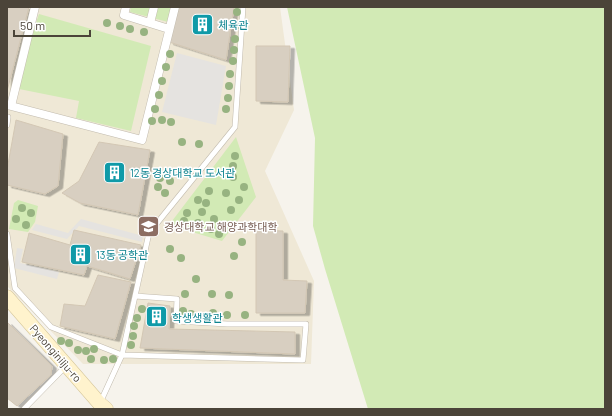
<svg xmlns="http://www.w3.org/2000/svg" width="612" height="416" viewBox="0 0 612 416" font-family="Barlow,'Noto Sans KR',sans-serif">
	<defs>
		<filter id="shadow"><feDropShadow dx="4.5" dy="2.5" stdDeviation="0" flood-color="#0004"/></filter>
	</defs>
	<rect width="100%" height="100%" fill="#f6f3ec"/>
	<path fill="#efe8d6" d="M 7,7 L 280,7 L 294,110 L 265,171 L 314,281 L 311,364 L 83,364 L 8,287 L 7,281 Z"/>
	<path fill="#d2eab5" d="M 131,7 L 172,7 L 168,22 L 130,12 Z
		M 287,7 L 605,7 L 605,409 L 368,409 L 325,269 L 313,226 L 315,138 Z
		M 39,14 L 151,46 L 131,131 L 76,118 L 79,101 L 14,88 Z
		M 236,137 L 256,197 L 222,241 L 169,225 Z
		M 18,200 L 38,206 L 35,222 L 28,232 L 9,229 L 14,203 Z"/>
	<path fill="#e5e3e0" d="M 177,53 L 226,66 L 216,125 L 162,112 Z
		M 81,219 L 143,236 L 142,242 L 79,226 L 67,239 L 32,230 L 36,224 L 68,233 Z
		M 17,248 L 23,249 L 20,263 L 59,272 L 57,279 L 14,268 Z"/>
	<path fill="#d8cfc1" stroke="#d3c7b4" filter="url(#shadow)" d="M 7,7 L 29,7 L 7,91 Z
		M 179,7 L 234,7 L 226,60 L 169,42 Z
		M 256,46 L 290,46 L 288,102 L 256,101 Z
		M 16,120 L 63,134 L 58,186 L 45,194 L 7,185 L 7,170 Z
		M 99,142 L 150,150 L 138,215 L 80,203 L 62,193 L 79,181 Z
		M 74,230 L 141,245 L 130,279 L 87,266 L 84,275 L 22,262 L 29,233 L 70,245 Z
		M 256,230 L 283,231 L 283,280 L 307,281 L 305,313 L 256,313 Z
		M 98,275 L 131,282 L 115,339 L 60,326 L 64,304 L 85,306 Z
		M 148,303 L 170,306 L 169,329 L 295,332 L 295,354 L 140,348 Z
		M 7,322 L 52,366 L 51,375 L 17,406 L 7,398 Z"/>
	<g fill="none" stroke-linecap="round" stroke-linejoin="round">
		<defs>
			<path id="service" d="M 7,125 L 8,117
				M 7,234 L 15,288 L 51,327 L 122,355 L 303,360 L 306,324 L 227,324 L 176,321 L 177,299 L 135,296
				M 100,403 L 122,355 L 149,233 L 235,127 L 243,7
				M 24,409 L 65,367"/>
			<path id="pedestrian" d="M 35,7 L 11,106 L 142,140 L 175,7
				M 126,7 L 124,15 L 169,29
				M 150,23 L 154,7"/>
			<path id="secondary" d="M 7,297 L 100,404 L 106,409"/>
		</defs>
		<use href="#service" stroke="#c2bbae" stroke-width="6"/>
		<use href="#pedestrian" stroke="#c2bbae" stroke-width="9"/>
		<use href="#secondary" stroke="#d6c79b" stroke-width="15"/>
		<use href="#service" stroke="#fff" stroke-width="5"/>
		<use href="#pedestrian" stroke="#fff" stroke-width="8"/>
		<use href="#secondary" stroke="#fff3cd" stroke-width="14"/>
	</g>
	<g fill="#97b381">
		<circle cx="237" cy="12" r="4"/>
		<circle cx="107" cy="23" r="4"/>
		<circle cx="237" cy="25" r="4"/>
		<circle cx="120" cy="26" r="4"/>
		<circle cx="130" cy="29" r="4"/>
		<circle cx="144" cy="32" r="4"/>
		<circle cx="235" cy="39" r="4"/>
		<circle cx="234" cy="50" r="4"/>
		<circle cx="170" cy="54" r="4"/>
		<circle cx="233" cy="61" r="4"/>
		<circle cx="166" cy="67" r="4"/>
		<circle cx="230" cy="74" r="4"/>
		<circle cx="162" cy="81" r="4"/>
		<circle cx="229" cy="86" r="4"/>
		<circle cx="159" cy="95" r="4"/>
		<circle cx="228" cy="98" r="4"/>
		<circle cx="155" cy="109" r="4"/>
		<circle cx="226" cy="109" r="4"/>
		<circle cx="162" cy="120" r="4"/>
		<circle cx="152" cy="121" r="4"/>
		<circle cx="171" cy="122" r="4"/>
		<circle cx="182" cy="142" r="4"/>
		<circle cx="199" cy="144" r="4"/>
		<circle cx="235" cy="156" r="4"/>
		<circle cx="233" cy="166" r="4"/>
		<circle cx="233" cy="177" r="4"/>
		<circle cx="160" cy="178" r="4"/>
		<circle cx="170" cy="181" r="4"/>
		<circle cx="158" cy="187" r="4"/>
		<circle cx="244" cy="187" r="4"/>
		<circle cx="209" cy="191" r="4"/>
		<circle cx="165" cy="193" r="4"/>
		<circle cx="226" cy="193" r="4"/>
		<circle cx="198" cy="200" r="4"/>
		<circle cx="239" cy="200" r="4"/>
		<circle cx="206" cy="203" r="4"/>
		<circle cx="22" cy="208" r="4"/>
		<circle cx="231" cy="210" r="4"/>
		<circle cx="202" cy="212" r="4"/>
		<circle cx="31" cy="213" r="4"/>
		<circle cx="187" cy="213" r="4"/>
		<circle cx="16" cy="219" r="4"/>
		<circle cx="214" cy="219" r="4"/>
		<circle cx="184" cy="221" r="4"/>
		<circle cx="198" cy="223" r="4"/>
		<circle cx="26" cy="225" r="4"/>
		<circle cx="211" cy="229" r="4"/>
		<circle cx="219" cy="234" r="4"/>
		<circle cx="242" cy="242" r="4"/>
		<circle cx="170" cy="249" r="4"/>
		<circle cx="234" cy="256" r="4"/>
		<circle cx="181" cy="258" r="4"/>
		<circle cx="196" cy="279" r="4"/>
		<circle cx="185" cy="294" r="4"/>
		<circle cx="212" cy="294" r="4"/>
		<circle cx="229" cy="295" r="4"/>
		<circle cx="142" cy="309" r="4"/>
		<circle cx="183" cy="311" r="4"/>
		<circle cx="213" cy="313" r="4"/>
		<circle cx="191" cy="314" r="4"/>
		<circle cx="227" cy="315" r="4"/>
		<circle cx="245" cy="315" r="4"/>
		<circle cx="137" cy="318" r="4"/>
		<circle cx="134" cy="326" r="4"/>
		<circle cx="133" cy="336" r="4"/>
		<circle cx="61" cy="341" r="4"/>
		<circle cx="69" cy="343" r="4"/>
		<circle cx="131" cy="345" r="4"/>
		<circle cx="94" cy="349" r="4"/>
		<circle cx="78" cy="350" r="4"/>
		<circle cx="86" cy="351" r="4"/>
		<circle cx="91" cy="359" r="4"/>
		<circle cx="113" cy="359" r="4"/>
		<circle cx="104" cy="360" r="4"/>
	</g>
	<defs>
		<symbol id="building-square" viewBox="-11 -11 22 22"><rect x="-9" y="-9" width="18" height="18" rx="4" fill="#0f9aa8" stroke="#fff"/><path d="M-4-6H4V6H1V3H-1V6H-4ZM-2.5-4.3h1.7v1.8h-1.7ZM.8-4.3h1.7v1.8H.8ZM-2.5-1h1.7V.8h-1.7ZM.8-1h1.7V.8H.8Z" fill="#fff"/></symbol>
		<symbol id="university-square" viewBox="-11 -11 22 22"><rect x="-9" y="-9" width="18" height="18" rx="4" fill="#8d6e63" stroke="#fff"/><path d="M0-5L7-2L0 1L-7-2ZM-4 1L0 2.5L4 1V4Q0 6-4 4Z" fill="#fff"/></symbol>
	</defs>
	<g fill-rule="evenodd">
		<use href="#building-square" x="190" y="12" width="25" height="25"/>
		<use href="#building-square" x="102" y="160" width="25" height="25"/>
		<use href="#university-square" x="136" y="214" width="25" height="25"/>
		<use href="#building-square" x="68" y="242" width="25" height="25"/>
		<use href="#building-square" x="144" y="304" width="25" height="25"/>
	</g>
	<g text-anchor="middle" dominant-baseline="central" stroke-width="3" stroke-linejoin="round" paint-order="stroke">
		<g font-size="11" fill="#0d838f" stroke="#fff" text-anchor="start">
			<text x="218" y="24">체육관</text>
			<text x="130" y="172">12동 경상대학교 도서관</text>
			<text x="96" y="254">13동 공학관</text>
			<text x="172" y="317">학생생활관</text>
		</g>
		<g font-size="11" fill="#785e54" stroke="#fff" text-anchor="start">
			<text x="164" y="226">경상대학교 해양과학대학</text>
		</g>
		<g font-size="11" fill="#4b4439" stroke="#fff">
			<text transform="translate(56 353) rotate(49)">Pyeonginilju-ro</text>
		</g>
	</g>
	<rect width="612" height="416" fill="none" stroke="#4b4439" stroke-width="16"/>
	<path d="M14 30v6h76v-6" fill="none" stroke="#4b4439" stroke-width="2"/>
	<text x="20" y="30" font-size="12" fill="#4b4439" stroke="#ffffff" stroke-width="3" paint-order="stroke">50 m</text>
</svg>
